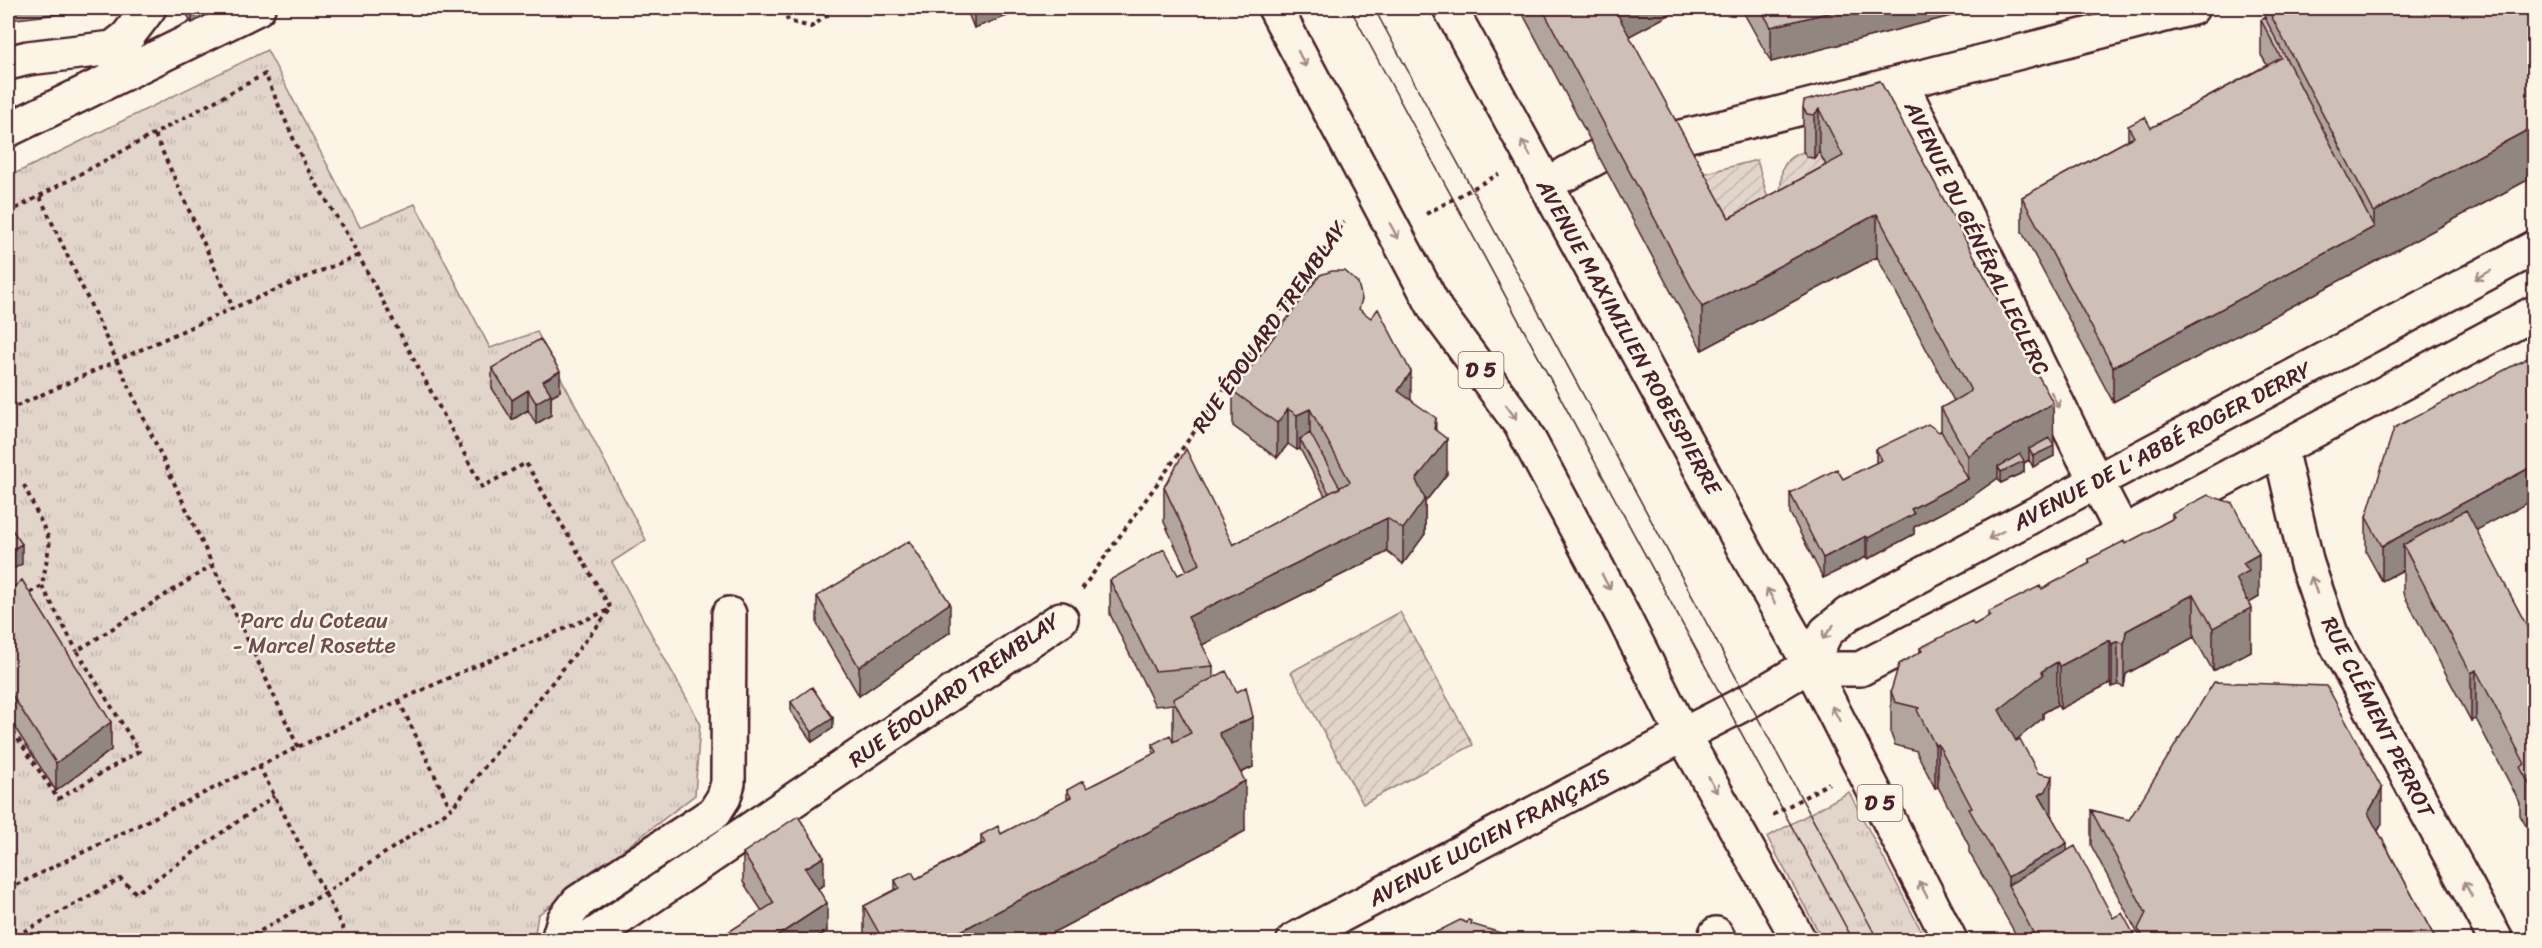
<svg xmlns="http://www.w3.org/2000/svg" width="2542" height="948" viewBox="0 0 2542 948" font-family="Sriracha,sans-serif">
	<defs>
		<pattern id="grass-tufts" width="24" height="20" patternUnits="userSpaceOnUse" patternTransform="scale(1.5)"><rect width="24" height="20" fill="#e2d5ca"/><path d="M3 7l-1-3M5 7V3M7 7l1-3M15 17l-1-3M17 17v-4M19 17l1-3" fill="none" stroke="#c3b6ae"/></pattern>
		<pattern id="garden-furrows" width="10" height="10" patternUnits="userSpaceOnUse" patternTransform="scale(1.5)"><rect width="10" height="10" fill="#e2d5ca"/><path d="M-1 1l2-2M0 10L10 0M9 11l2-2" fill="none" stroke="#c3b6ae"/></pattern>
	</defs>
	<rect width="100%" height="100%" fill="#fcf5e5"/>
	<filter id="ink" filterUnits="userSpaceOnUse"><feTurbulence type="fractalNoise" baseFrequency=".0167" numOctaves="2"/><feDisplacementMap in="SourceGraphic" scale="12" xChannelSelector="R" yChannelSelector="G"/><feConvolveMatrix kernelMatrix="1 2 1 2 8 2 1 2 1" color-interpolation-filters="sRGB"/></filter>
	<g filter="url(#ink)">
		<path fill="url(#grass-tufts)" stroke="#967a7a" stroke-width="1.5" d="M 267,50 L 360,227 L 415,204 L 490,348 L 537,332 L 646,540 L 612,562 L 700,723 L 695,795 L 538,915 L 534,940 L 8,940 L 8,177 Z
			M 1849,792 L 1926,940 L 1823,940 L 1767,837 Z"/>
		<path fill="url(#garden-furrows)" stroke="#967a7a" stroke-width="1.5" d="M 1803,152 L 1811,158 L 1819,152 L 1843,199 L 1729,261 L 1683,179 L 1757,160 L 1777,231 L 1782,171 C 1786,159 1791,156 1803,152 Z
			M 1400,612 L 1473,745 L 1363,804 L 1291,672 Z"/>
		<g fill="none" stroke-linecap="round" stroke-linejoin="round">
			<defs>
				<path id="minor" d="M 8,63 L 28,58 L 113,48 L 127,37 L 149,8
					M 1901,83 L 2083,456 L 2123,533
					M 8,130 L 258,8
					M 1663,141 L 1746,122 L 2192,8
					M 1566,174 L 1599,156
					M 2280,448 L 2307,564 L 2331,634 L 2496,940
					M 1810,665 L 1826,632 L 1848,614 L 2534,248
					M 1716,934 L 1719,940
					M 558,940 L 564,920 L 578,902 L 714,813 L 724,797 L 728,783 L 729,614
					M 587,940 L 1061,619
					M 1294,940 L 1683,735"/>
				<path id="major" d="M 1275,8 L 1436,310 L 1521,425 L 1623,616 L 1683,735 L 1799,940
					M 1450,8 L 1747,554 L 1810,665 L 1950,940
					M 1683,735 L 1749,701 L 1810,665 L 1829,669 L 1860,669 L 2123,533 L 2534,313"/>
			</defs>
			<use href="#minor" stroke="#4a1f2b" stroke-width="38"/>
			<use href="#major" stroke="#4a1f2b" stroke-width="38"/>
			<path stroke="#4a1f2b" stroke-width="4" stroke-dasharray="4.5 4.5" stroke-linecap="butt" d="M 784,8 L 788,21 L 811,27 L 838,8
				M 155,135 L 233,308
				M 40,197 L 298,747
				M 8,213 L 265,74 L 305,165 L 348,236 L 482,487 L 526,463 L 611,609
				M 1426,214 L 1499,174
				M 8,410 L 233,308 L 359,255
				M 24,485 L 50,541 L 42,586 L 26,595
				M 42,586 L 77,651
				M 1082,589 L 1344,222
				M 399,701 L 451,809 L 610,610
				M 8,724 L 58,799 L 139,751 L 77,651 L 211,566
				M 259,766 L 349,940
				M 1773,815 L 1829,783
				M 8,889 L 298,747 L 466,670 L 611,609
				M 8,918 L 20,940
				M 8,940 L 121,879 L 136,893 L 274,796
				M 245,940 L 325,893 L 451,809"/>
			<use href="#minor" stroke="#fcf5e5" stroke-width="33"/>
			<use href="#major" stroke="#fcf5e5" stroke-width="33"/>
			<path stroke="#4a1f2b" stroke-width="1.5" d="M 1350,8 L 1853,940
				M 1374,8 L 1878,940"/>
		</g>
		<path fill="#b2a59d" stroke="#4a1f2b" stroke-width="1.5" d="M 8,8 L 111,8 L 8,20 Z
			M 183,8 L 216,8 L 216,10 L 192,23 Z
			M 966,8 L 1029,8 L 974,28 Z
			M 1524,8 L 1682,8 L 1629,36 L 1729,218 L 1826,165 L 1819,152 L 1814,158 L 1807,157 L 1803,151 L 1803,108 L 1880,81 L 2053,444 L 2054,456 L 2033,467 L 2029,460 L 2024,463 L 2024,472 L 2001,483 L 1998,478 L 1968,499 L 1914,527 L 1914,534 L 1868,559 L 1866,557 L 1823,578 L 1790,513 L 1790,493 L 1843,479 L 1876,463 L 1876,449 L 1941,431 L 1941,408 L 1954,401 L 1877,257 L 1702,350 L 1524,16 Z
			M 1741,8 L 1982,8 L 1771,62 Z
			M 2265,8 L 2535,8 L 2535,176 L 2113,402 L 2022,232 L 2022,197 L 2128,140 L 2128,126 L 2151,128 L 2267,65 L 2261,55 L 2261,20 L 2265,18 Z
			M 1362,311 L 1411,400 L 1436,430 L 1447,474 L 1425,502 L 1425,534 L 1403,564 L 1387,552 L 1202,645 L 1213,666 L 1213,678 L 1253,767 L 1241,773 L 1245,831 L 1039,940 L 864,940 L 864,906 L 895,890 L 895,880 L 916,879 L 981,844 L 981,835 L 1001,834 L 1067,800 L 1067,790 L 1087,788 L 1153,754 L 1153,744 L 1173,742 L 1173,704 L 1155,706 L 1110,614 L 1110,580 L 1178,575 L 1187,571 L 1164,522 L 1164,487 L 1233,545 L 1325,496 L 1300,449 L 1297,450 L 1288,444 L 1277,458 L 1233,426 L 1233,391 Z
			M 492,368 L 560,391 L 551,396 L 551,415 L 536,424 L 528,410 L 512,420 L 492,388 Z
			M 2172,514 L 2259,597 L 2249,603 L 2251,651 L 2213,671 L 2194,637 L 2126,674 L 2124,687 L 2118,685 L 2112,687 L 2110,683 L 2060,709 L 2057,705 L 2043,713 L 2043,718 L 2016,740 L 2067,851 L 2113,918 L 2137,940 L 2019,940 L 1969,852 L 1969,846 L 1938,787 L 1935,788 L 1917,753 L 1917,751 L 1895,745 L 1891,734 L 1891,691 L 1920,652 L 1920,648 L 1974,625 L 1988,617 L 1988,612 L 2042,589 L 2089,564 L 2089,559 L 2125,544 L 2172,519 Z
			M 2366,517 L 2476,531 L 2533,638 L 2535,637 L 2535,842 L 2520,815 L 2520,803 L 2476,719 L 2471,721 L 2403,593 L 2403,570 L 2382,581 L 2366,552 Z
			M 8,592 L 111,750 L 56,791 L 8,717 Z
			M 817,596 L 950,632 L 859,696 L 817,624 Z
			M 791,702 L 833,728 L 812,742 L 791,712 Z
			M 2091,810 L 2129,820 L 2382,824 L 2378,831 L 2436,940 L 2138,940 L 2138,934 L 2091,845 Z
			M 743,853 L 824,885 L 818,888 L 827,931 L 813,940 L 716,940 L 762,911 L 743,882 Z"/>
		<path fill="#918680" stroke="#4a1f2b" stroke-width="1.5" d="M 202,8 L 216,8 L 216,10 L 192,23 L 192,13 Z
			M 974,8 L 1029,8 L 974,28 Z
			M 1611,8 L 1682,8 L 1611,46 Z
			M 1847,8 L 1982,8 L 1771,62 L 1771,27 Z
			M 1819,109 L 1819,152 L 1814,158 L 1814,115 Z
			M 2535,126 L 2535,176 L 2113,402 L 2113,367 L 2374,227 L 2374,212 Z
			M 1877,214 L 1877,257 L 1702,350 L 1702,307 Z
			M 560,371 L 560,391 L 551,396 L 551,415 L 536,424 L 536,403 L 543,381 Z
			M 1411,372 L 1411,407 L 1398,391 Z
			M 528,390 L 528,410 L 512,420 L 512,400 Z
			M 2053,403 L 2054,456 L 2033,467 L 2033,456 L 2029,449 L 2029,460 L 2024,463 L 2024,472 L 2001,483 L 2001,472 L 1998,467 L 1998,478 L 1968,499 L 1914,527 L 1914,534 L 1868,559 L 1868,538 L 1911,509 L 1968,479 L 1968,456 L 1998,435 Z
			M 1288,409 L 1288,444 L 1277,458 L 1277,423 Z
			M 1310,409 L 1310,444 L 1300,439 L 1300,449 L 1297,450 L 1297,415 Z
			M 1436,418 L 1435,454 L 1447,439 L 1447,474 L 1425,502 L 1425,534 L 1403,564 L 1403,529 L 1416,480 L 1434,429 Z
			M 2535,465 L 2535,499 L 2413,564 L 2403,545 L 2403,570 L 2382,581 L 2382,546 Z
			M 1387,518 L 1387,552 L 1188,652 L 1188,617 Z
			M 1866,536 L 1866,557 L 1823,578 L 1823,558 Z
			M 22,544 L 22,564 L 8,572 L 8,552 Z
			M 2259,554 L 2259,597 L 2249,603 L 2251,608 L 2251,651 L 2213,671 L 2213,628 L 2243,563 Z
			M 2194,594 L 2194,637 L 2126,674 L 2124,687 L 2124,644 L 2126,631 Z
			M 950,603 L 950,632 L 859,696 L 859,667 Z
			M 2110,640 L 2110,683 L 2060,709 L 2060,666 Z
			M 2118,641 L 2118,685 L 2112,687 L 2112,644 Z
			M 2057,662 L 2057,705 L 2043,713 L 2043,718 L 1999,754 L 1999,710 L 2042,671 Z
			M 2476,670 L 2476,719 L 2471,721 L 2471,673 Z
			M 1253,717 L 1253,767 L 1219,783 L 1219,733 Z
			M 833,718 L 833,728 L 812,742 L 812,732 Z
			M 111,722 L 111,750 L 56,791 L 56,763 Z
			M 1938,744 L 1938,787 L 1935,788 L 1935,745 Z
			M 2052,776 L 2052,819 L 2039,795 Z
			M 1245,781 L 1245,831 L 1039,940 L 944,940 Z
			M 2382,789 L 2382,824 L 2368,847 L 2368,813 Z
			M 2067,843 L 2067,886 L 2008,885 L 2008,877 Z
			M 824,857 L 824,885 L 805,896 L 805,868 Z
			M 827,903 L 827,931 L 813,940 L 771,940 Z"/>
		<path fill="#cfc0b7" stroke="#4a1f2b" stroke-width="1.5" d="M 189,8 L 202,8 L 192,13 Z
			M 1542,8 L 1614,8 L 1729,218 L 1843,156 L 1819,109 L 1814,115 L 1807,114 L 1803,108 L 1804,101 L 1880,81 L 2053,403 L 1998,435 L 1968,456 L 1941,408 L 1971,391 L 1877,214 L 1702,307 Z
			M 1760,8 L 1847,8 L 1771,27 Z
			M 2267,8 L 2535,8 L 2535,126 L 2374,212 Z
			M 2265,18 L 2374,227 L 2113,367 L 2022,197 L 2134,137 L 2128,126 L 2145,117 L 2151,128 L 2281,58 L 2261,20 Z
			M 1332,271 L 1345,271 L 1358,283 L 1362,299 L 1359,309 L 1371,318 L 1378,309 L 1411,372 L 1398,391 L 1436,418 L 1434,429 L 1447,439 L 1416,480 L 1425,499 L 1403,529 L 1387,518 L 1188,617 L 1213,666 L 1155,671 L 1110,580 L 1164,549 L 1178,575 L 1200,564 L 1164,487 L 1186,449 L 1233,545 L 1350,482 L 1310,409 L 1297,415 L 1288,409 L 1277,423 L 1233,391 L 1320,275 Z
			M 540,339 L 560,371 L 543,381 L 551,394 L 536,403 L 528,390 L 512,400 L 492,368 Z
			M 2535,354 L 2535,465 L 2382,546 L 2366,517 L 2394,428 Z
			M 1928,424 L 1939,432 L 1941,431 L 1968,479 L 1911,509 L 1914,514 L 1868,538 L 1866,536 L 1823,558 L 1790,493 L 1837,469 L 1843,479 L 1882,460 L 1876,449 Z
			M 1310,433 L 1340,488 L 1329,493 L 1300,439 Z
			M 2049,438 L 2054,446 L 2033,456 L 2029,449 Z
			M 2020,454 L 2024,461 L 2001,472 L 1998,467 Z
			M 2208,495 L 2232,503 L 2259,554 L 2243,563 L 2249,571 L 2236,578 L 2251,608 L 2213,628 L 2194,594 L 2126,631 L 2124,644 L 2118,641 L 2112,644 L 2110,640 L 2060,666 L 2057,662 L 2042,671 L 2043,675 L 1999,710 L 2016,741 L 2020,739 L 2038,773 L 2052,776 L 2046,791 L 2039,795 L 2067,843 L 2008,877 L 1969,809 L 1972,808 L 1938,744 L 1935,745 L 1917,710 L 1919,708 L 1895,702 L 1891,691 L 1899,664 L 1922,651 L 1920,648 L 1972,621 L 1974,625 L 1990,616 L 1988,612 L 2040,586 L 2042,589 L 2090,563 L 2089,559 L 2124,541 L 2125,544 L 2174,518 L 2172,514 Z
			M 2466,510 L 2533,638 L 2535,637 L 2535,794 L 2520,767 L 2525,764 L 2476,670 L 2471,673 L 2403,545 Z
			M 8,524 L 22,544 L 8,552 Z
			M 909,541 L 950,603 L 859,667 L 817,596 Z
			M 22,580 L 111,722 L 56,763 L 8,689 L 8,592 Z
			M 1226,671 L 1237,692 L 1246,687 L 1253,717 L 1219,733 L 1245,781 L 944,940 L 883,940 L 864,906 L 899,888 L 895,880 L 912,872 L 916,879 L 985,843 L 981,835 L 998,826 L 1001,834 L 1071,797 L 1067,790 L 1083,781 L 1087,788 L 1157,752 L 1153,744 L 1170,735 L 1173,742 L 1191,733 L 1173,699 Z
			M 2214,682 L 2327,686 L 2382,789 L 2368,813 L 2436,940 L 2145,940 L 2138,929 L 2146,913 L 2091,810 L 2129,820 Z
			M 812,687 L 833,718 L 812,732 L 791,702 Z
			M 798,816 L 824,857 L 805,868 L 827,903 L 771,940 L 716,940 L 774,903 L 743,853 Z
			M 2075,846 L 2113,918 L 2122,913 L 2137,940 L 2037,940 L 2008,885 Z
			M 1460,920 L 1467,923 L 1468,920 L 1472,921 L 1471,924 L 1524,940 L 1421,940 Z
			M 306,932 L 310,940 L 292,940 Z"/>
		<defs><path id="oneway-shaft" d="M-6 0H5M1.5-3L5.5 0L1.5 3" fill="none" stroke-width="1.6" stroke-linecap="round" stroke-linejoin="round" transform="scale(1.5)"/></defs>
		<g stroke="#a38a88">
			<use href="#oneway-shaft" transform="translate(1302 59) rotate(63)"/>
			<use href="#oneway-shaft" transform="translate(1526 148) rotate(-119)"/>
			<use href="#oneway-shaft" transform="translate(1394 231) rotate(61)"/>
			<use href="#oneway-shaft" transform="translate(2483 275) rotate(152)"/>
			<use href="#oneway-shaft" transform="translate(2055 400) rotate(64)"/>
			<use href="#oneway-shaft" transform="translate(1511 412) rotate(54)"/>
			<use href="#oneway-shaft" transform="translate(1996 535) rotate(152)"/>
			<use href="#oneway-shaft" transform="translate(1606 582) rotate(62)"/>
			<use href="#oneway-shaft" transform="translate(2314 585) rotate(-109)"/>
			<use href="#oneway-shaft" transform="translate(1771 596) rotate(-119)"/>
			<use href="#oneway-shaft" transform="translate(1828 632) rotate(128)"/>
			<use href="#oneway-shaft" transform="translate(1836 714) rotate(-118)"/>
			<use href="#oneway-shaft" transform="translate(1713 785) rotate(60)"/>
			<use href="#oneway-shaft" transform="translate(1923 889) rotate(-118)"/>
			<use href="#oneway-shaft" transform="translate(2468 889) rotate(-118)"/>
		</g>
	</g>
	<g text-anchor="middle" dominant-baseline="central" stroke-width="5" stroke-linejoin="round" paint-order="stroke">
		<g fill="#fcf5e5" stroke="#7f5f63" stroke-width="1.5">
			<rect x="1458.5" y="352" width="45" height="36" rx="4.5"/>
			<rect x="1857.5" y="785" width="45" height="36" rx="4.5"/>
		</g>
		<g font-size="21" font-weight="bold" fill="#4a1f2b">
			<text x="1481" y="370">D 5</text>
			<text x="1880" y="803">D 5</text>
		</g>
		<g font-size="22" fill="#4a1f2b" stroke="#fcf5e5">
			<text transform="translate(1977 238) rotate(64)">AVENUE DU GÉNÉRAL LECLERC</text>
			<text transform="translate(1269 327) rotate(-55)">RUE ÉDOUARD TREMBLAY</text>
			<text transform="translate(1629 337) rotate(61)">AVENUE MAXIMILIEN ROBESPIERRE</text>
			<text transform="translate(2162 446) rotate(-28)">AVENUE DE L'ABBÉ ROGER DERRY</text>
			<text transform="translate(954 690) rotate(-35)">RUE ÉDOUARD TREMBLAY</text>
			<text transform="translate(2378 717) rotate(63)">RUE CLÉMENT PERROT</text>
			<text transform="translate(1489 837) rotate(-28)">AVENUE LUCIEN FRANÇAIS</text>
		</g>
		<g font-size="22" fill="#704c53" stroke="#fcf5e5">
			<text x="314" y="620">Parc du Coteau<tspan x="314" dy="25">- Marcel Rosette</tspan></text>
		</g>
	</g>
	<rect width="2542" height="948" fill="none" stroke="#fcf5e5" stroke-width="30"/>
	<rect x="15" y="15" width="2512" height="918" fill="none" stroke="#4a1f2b" stroke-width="2" filter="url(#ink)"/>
</svg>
